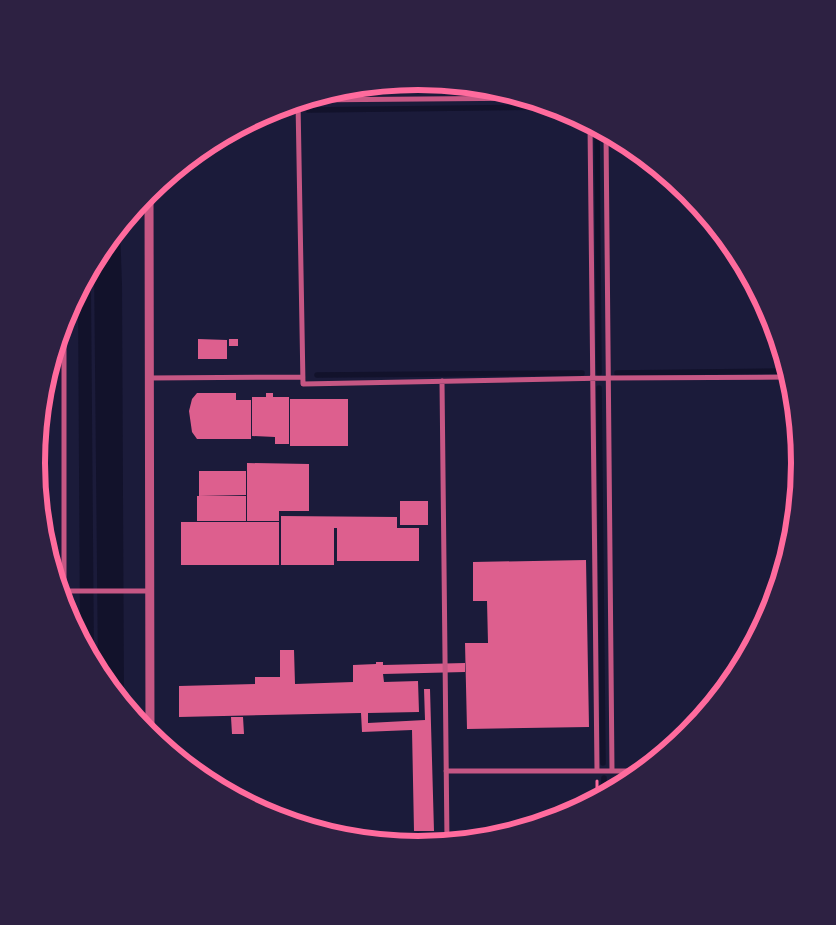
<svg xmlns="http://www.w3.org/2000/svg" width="836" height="925" viewBox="0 0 836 925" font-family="Merriweather,serif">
	<rect width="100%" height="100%" fill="#1b1b3a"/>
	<path fill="#12122b" d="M 120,227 L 122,285 L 124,703 L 98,669 L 94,262 L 101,250 Z
		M 91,269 L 91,290 L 94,662 L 80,636 L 78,293 Z"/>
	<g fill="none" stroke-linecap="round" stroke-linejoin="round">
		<path stroke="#12122b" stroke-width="5.5" d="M 308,110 L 555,107
			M 269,111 L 289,111
			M 597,127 L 599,373
			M 617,373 L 787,371
			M 317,375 L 582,373
			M 599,388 L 603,763
			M 604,778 L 604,794"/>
	</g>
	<path fill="#dd5f8e" d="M 198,339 L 227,340 L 227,359 L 198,359 Z
		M 229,339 L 238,339 L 238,346 L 229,346 Z
		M 197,393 L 236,393 L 236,400 L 251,400 L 251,439 L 197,439 L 192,432 L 189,411 L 192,399 Z
		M 266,393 L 273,393 L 273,397 L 289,397 L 289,444 L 275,444 L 275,437 L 252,436 L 252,397 L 266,397 Z
		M 290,399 L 348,399 L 348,446 L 290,446 Z
		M 247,463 L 309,464 L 309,511 L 279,511 L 279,521 L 247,521 Z
		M 199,471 L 246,471 L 246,495 L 199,496 Z
		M 197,496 L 246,496 L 246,521 L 197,521 Z
		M 400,501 L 428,501 L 428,525 L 400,525 Z
		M 281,516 L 397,517 L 397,528 L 419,528 L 419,561 L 337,561 L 337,528 L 334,528 L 334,565 L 281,565 Z
		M 181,522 L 279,522 L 279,565 L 181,565 Z
		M 586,560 L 589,727 L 467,729 L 465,643 L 488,643 L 487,601 L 473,601 L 473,562 Z
		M 280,650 L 294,650 L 295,684 L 353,682 L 353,665 L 376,664 L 376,662 L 383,662 L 383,665 L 465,663 L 465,672 L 383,674 L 384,682 L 418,681 L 419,712 L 368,713 L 368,723 L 425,720 L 424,689 L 430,689 L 434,831 L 414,831 L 412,730 L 362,732 L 361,713 L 179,717 L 179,686 L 255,684 L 255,677 L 280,677 Z
		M 231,717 L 243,717 L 244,734 L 232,734 Z"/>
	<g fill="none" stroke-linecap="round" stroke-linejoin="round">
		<path stroke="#ff6b9d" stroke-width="3" d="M 597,781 L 597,798"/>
		<path stroke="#c65784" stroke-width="4" d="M 347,837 L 447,839"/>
		<path stroke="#c65784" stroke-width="5" d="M 305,100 L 525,98
			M 298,102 L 303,384 L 608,378 L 789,377
			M 590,124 L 597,771
			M 606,132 L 612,771
			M 64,322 L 64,606
			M 149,378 L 303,377
			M 442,381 L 447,841
			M 64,591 L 150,591
			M 446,771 L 641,771"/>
		<path stroke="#c65784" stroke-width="9" d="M 149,192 L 150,734"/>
	</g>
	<path d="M0 0H836V925H0ZM45 463a373 373 0 1 1 746 0a373 373 0 1 1-746 0Z" fill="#2d2142" fill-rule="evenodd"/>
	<path fill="none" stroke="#ff6b9d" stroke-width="6" d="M45 463a373 373 0 1 1 746 0a373 373 0 1 1-746 0Z"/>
</svg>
